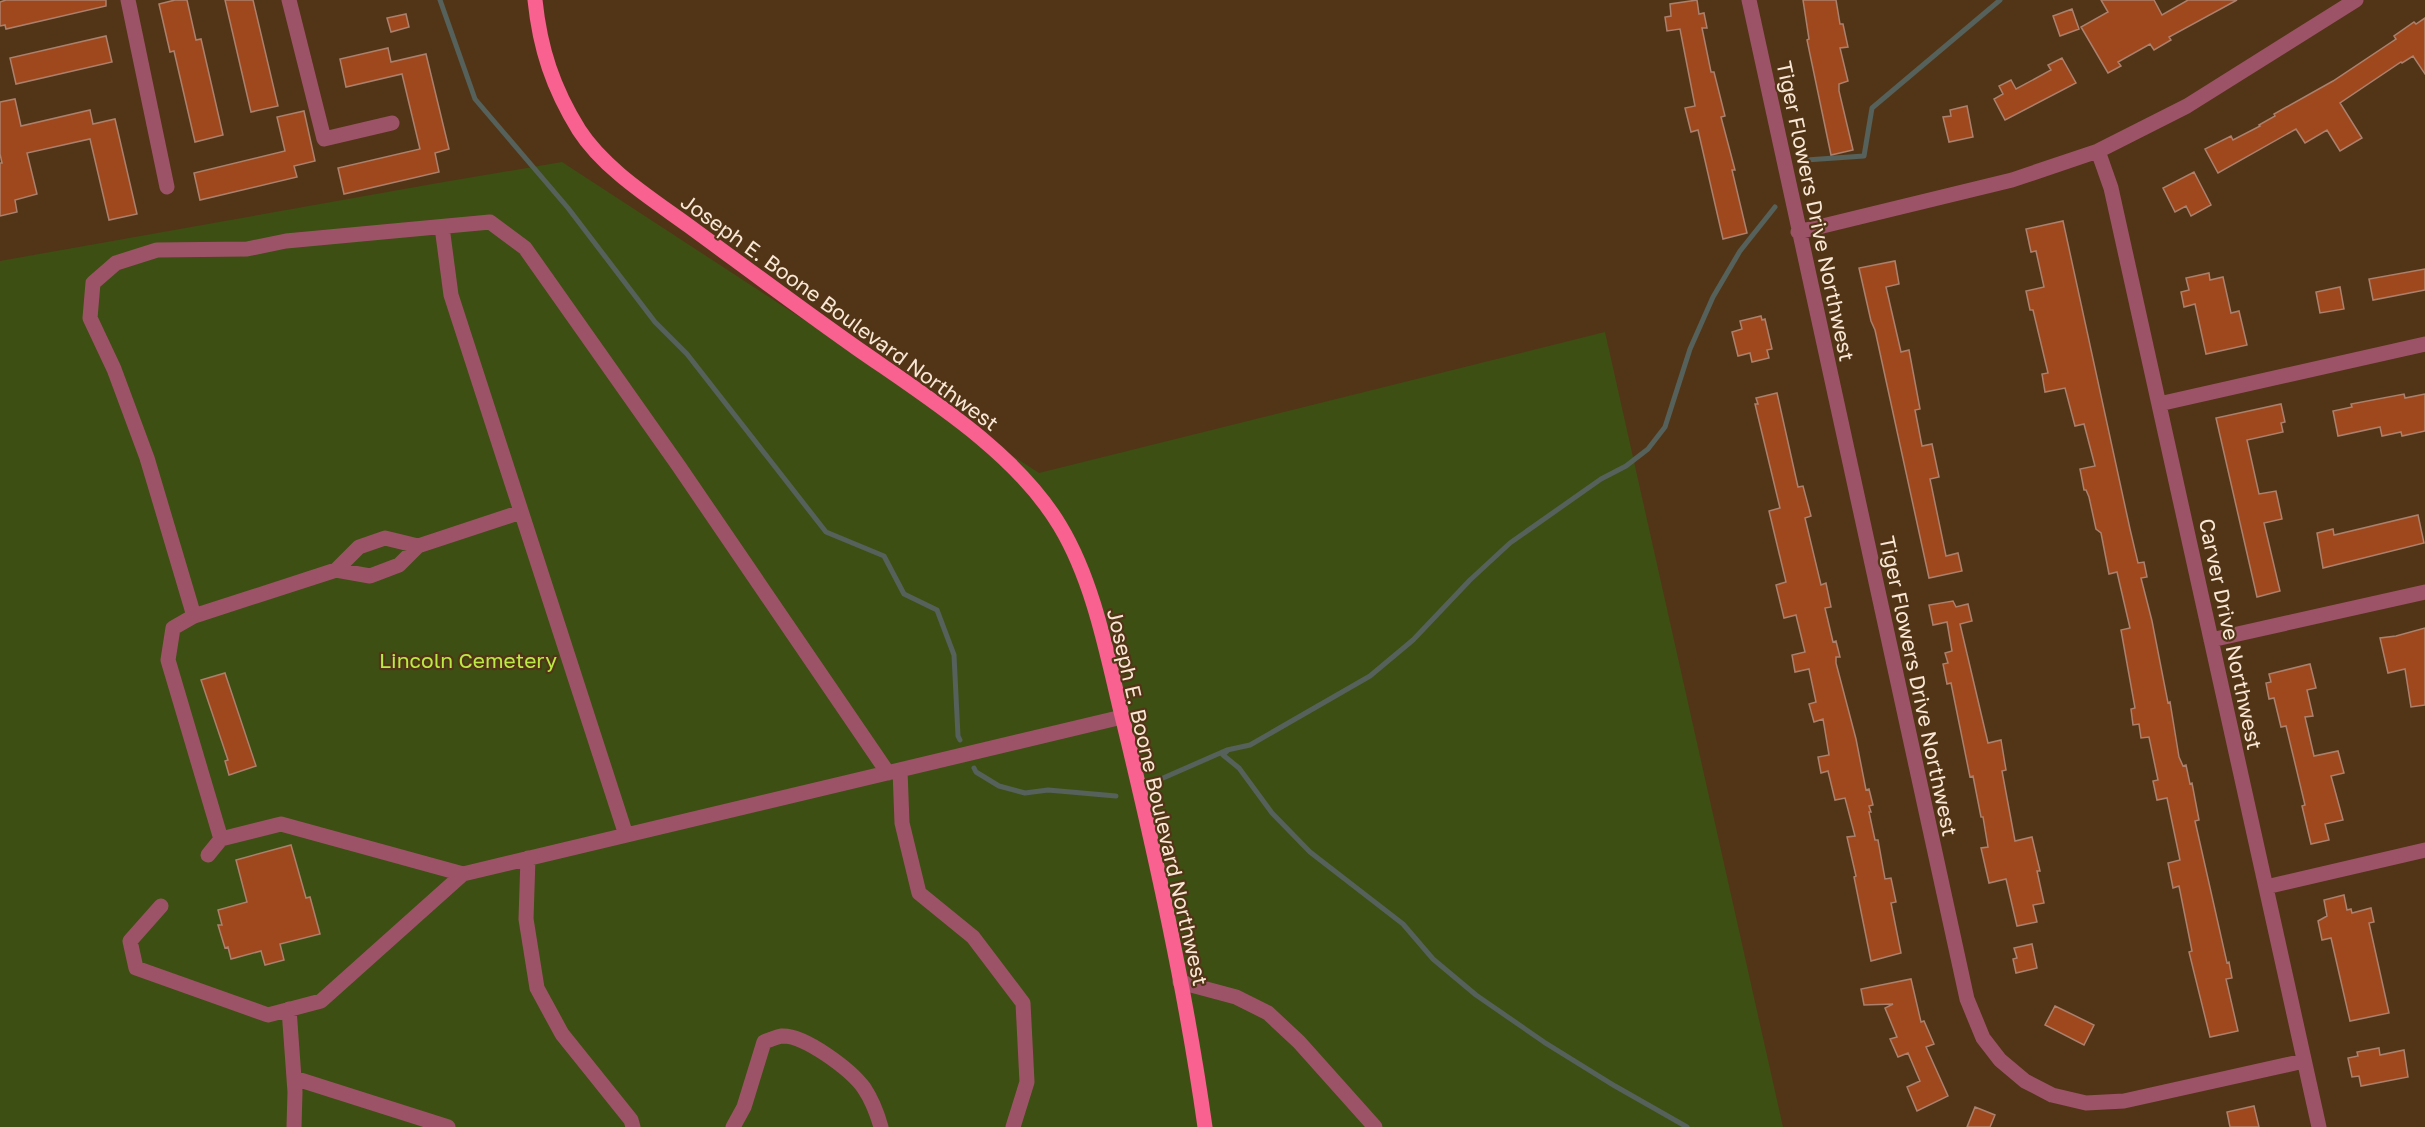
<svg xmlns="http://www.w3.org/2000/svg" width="2425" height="1127" viewBox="0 0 2425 1127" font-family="'Golos Text',sans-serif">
	<rect width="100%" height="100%" fill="#523517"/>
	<path fill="#3e4f13" d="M 562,162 L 1039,473 L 1605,332 L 1783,1127 L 0,1127 L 0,261 L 438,183 Z"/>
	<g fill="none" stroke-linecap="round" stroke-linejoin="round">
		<path stroke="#55615a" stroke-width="5" d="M 440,0 L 475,99 L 568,208 L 655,322 L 687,354 L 826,532 L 884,556 L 904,594 L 937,610 L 954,655 L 958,736 L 960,740
			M 1806,160 L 1864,156 L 1872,108 L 2000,0
			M 1227,751 L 1223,755 L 1239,768 L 1272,813 L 1310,852 L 1403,924 L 1433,959 L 1476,995 L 1544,1042 L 1615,1086 L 1687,1127
			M 974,768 L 976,772 L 999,786 L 1025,793 L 1048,790 L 1116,796
			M 1154,782 L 1227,750 L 1250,745 L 1370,676 L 1413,640 L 1470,580 L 1510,543 L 1601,479 L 1626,466 L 1648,449 L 1665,427 L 1690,349 L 1713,297 L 1740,251 L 1775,207"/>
	</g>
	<path fill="#a0481d" stroke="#ab806d" stroke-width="1.5" d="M 6,0 L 106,0 L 106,6 L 6,29 L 5,25 L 0,26 L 0,2 Z
		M 175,0 L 187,0 L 196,40 L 201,39 L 223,135 L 195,142 L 174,51 L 170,52 L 159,4 Z
		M 225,0 L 253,0 L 278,106 L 251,112 Z
		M 1697,0 L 1699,14 L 1704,13 L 1707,28 L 1702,28 L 1711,72 L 1714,72 L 1725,116 L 1721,117 L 1735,170 L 1732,170 L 1747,233 L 1723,239 L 1698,130 L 1691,132 L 1685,108 L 1695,106 L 1680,29 L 1667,31 L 1665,17 L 1671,16 L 1670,4 Z
		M 1803,0 L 1836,0 L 1840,24 L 1843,24 L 1848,47 L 1840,48 L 1848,81 L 1839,84 L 1839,91 L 1853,150 L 1831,155 L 1807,40 L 1809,39 Z
		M 2101,0 L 2154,0 L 2162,15 L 2188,0 L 2237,0 L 2169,37 L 2171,40 L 2154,50 L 2150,44 L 2118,62 L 2121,66 L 2108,73 L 2081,27 L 2108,12 Z
		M 2072,9 L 2079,29 L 2060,36 L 2053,16 Z
		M 406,14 L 409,27 L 391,32 L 387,18 Z
		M 2425,18 L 2425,74 L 2413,56 L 2402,63 L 2401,62 L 2340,103 L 2362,138 L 2340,151 L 2327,130 L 2305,143 L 2296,129 L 2218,173 L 2205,149 L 2231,136 L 2233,140 L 2260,126 L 2259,125 L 2275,116 L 2274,114 L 2333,81 L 2396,39 L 2394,36 L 2414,22 L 2416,24 Z
		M 106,36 L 112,62 L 16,84 L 10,58 Z
		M 388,48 L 391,62 L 426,54 L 449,149 L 435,153 L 439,172 L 344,194 L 338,168 L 420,149 L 402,74 L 346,87 L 340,59 Z
		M 2062,58 L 2076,83 L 2005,120 L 1994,99 L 2003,94 L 1999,86 L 2011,80 L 2016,89 L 2051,70 L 2048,65 Z
		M 15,99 L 21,126 L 90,110 L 93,124 L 115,119 L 137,214 L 109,220 L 90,139 L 27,153 L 37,194 L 15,200 L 17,212 L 0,216 L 0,163 L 2,163 L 0,154 L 0,102 Z
		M 1967,106 L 1973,137 L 1949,142 L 1943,117 L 1951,116 L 1950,110 Z
		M 304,111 L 315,161 L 294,166 L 297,177 L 200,200 L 194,173 L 285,151 L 277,117 Z
		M 2194,172 L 2211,205 L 2191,216 L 2186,206 L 2175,212 L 2163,188 Z
		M 2063,221 L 2130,529 L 2138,563 L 2144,562 L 2147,577 L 2141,578 L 2152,621 L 2168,703 L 2170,702 L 2179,757 L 2183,766 L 2186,765 L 2190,784 L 2192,783 L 2199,820 L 2195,821 L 2227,963 L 2229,962 L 2232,978 L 2226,979 L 2238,1031 L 2210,1037 L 2189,952 L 2192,951 L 2179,886 L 2173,888 L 2168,863 L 2180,860 L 2167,798 L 2157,800 L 2153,781 L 2158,780 L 2149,737 L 2141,738 L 2139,724 L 2133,725 L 2131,709 L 2135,708 L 2121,630 L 2130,628 L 2117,572 L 2109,574 L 2101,533 L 2096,529 L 2089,497 L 2086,490 L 2084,490 L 2080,469 L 2095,466 L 2084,424 L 2075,426 L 2065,388 L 2045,392 L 2042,374 L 2048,373 L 2033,310 L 2030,310 L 2026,291 L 2044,287 L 2036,251 L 2031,252 L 2026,229 Z
		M 1895,261 L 1899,284 L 1886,287 L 1901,352 L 1909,350 L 1920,409 L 1915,410 L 1922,446 L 1932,444 L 1939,477 L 1930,479 L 1946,556 L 1958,553 L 1962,571 L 1929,578 L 1875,330 L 1871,321 L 1859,268 Z
		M 2425,269 L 2425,290 L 2373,300 L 2369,279 Z
		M 2209,273 L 2210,280 L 2223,277 L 2231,313 L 2239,311 L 2247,345 L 2206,354 L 2195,304 L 2184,307 L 2181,292 L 2189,290 L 2186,278 Z
		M 2340,287 L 2344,309 L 2320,313 L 2316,292 Z
		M 1761,316 L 1762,320 L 1765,319 L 1772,349 L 1767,350 L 1769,358 L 1752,362 L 1750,353 L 1738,356 L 1732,332 L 1742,329 L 1740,321 Z
		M 1777,393 L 1798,487 L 1803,486 L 1811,516 L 1805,518 L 1821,585 L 1826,583 L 1831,607 L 1825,608 L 1833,642 L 1836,641 L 1840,657 L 1836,657 L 1836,663 L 1856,739 L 1866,790 L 1869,789 L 1873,805 L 1869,806 L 1871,812 L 1869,812 L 1875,840 L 1878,840 L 1885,879 L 1891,878 L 1896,902 L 1891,903 L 1901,953 L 1871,961 L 1854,877 L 1856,876 L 1847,837 L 1855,836 L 1845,798 L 1835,800 L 1828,771 L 1821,773 L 1818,757 L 1829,755 L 1823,719 L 1814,722 L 1809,704 L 1816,702 L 1809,669 L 1795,672 L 1792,655 L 1805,652 L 1796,615 L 1784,618 L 1776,585 L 1786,582 L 1769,511 L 1780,508 L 1755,404 L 1758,404 L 1756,398 Z
		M 2404,394 L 2405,398 L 2425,394 L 2425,431 L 2402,436 L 2401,432 L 2382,436 L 2380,427 L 2338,436 L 2333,411 L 2352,407 L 2351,404 Z
		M 2281,404 L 2285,422 L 2281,423 L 2283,432 L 2247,440 L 2259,494 L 2276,491 L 2282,519 L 2264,523 L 2280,591 L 2257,597 L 2216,418 Z
		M 2418,515 L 2424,543 L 2323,568 L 2317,533 L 2333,529 L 2334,535 Z
		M 1953,601 L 1956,607 L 1968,604 L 1972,621 L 1960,624 L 1988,743 L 2001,740 L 2006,770 L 2002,771 L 2015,841 L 2032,837 L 2040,871 L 2037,871 L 2044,903 L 2033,905 L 2037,922 L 2017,926 L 2006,879 L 1989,883 L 1981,848 L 1988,847 L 1983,817 L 1981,817 L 1973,776 L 1970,777 L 1951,683 L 1947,684 L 1943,664 L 1948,663 L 1945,653 L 1952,651 L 1947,622 L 1933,625 L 1929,605 Z
		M 2425,628 L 2425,705 L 2411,707 L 2405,669 L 2388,673 L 2380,638 L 2396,636 Z
		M 2310,664 L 2316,688 L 2307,690 L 2313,716 L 2305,717 L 2314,756 L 2338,751 L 2344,773 L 2331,776 L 2343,820 L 2325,824 L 2329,840 L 2311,844 L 2302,806 L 2305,805 L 2286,726 L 2281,727 L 2274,698 L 2269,699 L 2266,683 L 2271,682 L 2269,674 Z
		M 225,673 L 256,766 L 229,775 L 225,761 L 228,760 L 201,680 Z
		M 291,845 L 306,898 L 310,897 L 320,934 L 280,944 L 284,960 L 265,965 L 261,951 L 231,959 L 228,947 L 225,948 L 218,925 L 222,925 L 218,910 L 247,902 L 236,860 Z
		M 2344,895 L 2347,910 L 2351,909 L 2352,913 L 2371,908 L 2374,922 L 2369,923 L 2389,1013 L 2350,1021 L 2331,938 L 2322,940 L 2318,921 L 2327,916 L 2324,900 Z
		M 2032,944 L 2037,968 L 2016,973 L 2013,959 L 2017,958 L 2014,948 Z
		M 1911,979 L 1921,1022 L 1924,1021 L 1934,1044 L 1926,1047 L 1948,1096 L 1917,1111 L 1907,1087 L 1920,1081 L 1908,1053 L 1898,1057 L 1890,1039 L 1897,1037 L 1885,1008 L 1893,1004 L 1864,1005 L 1861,989 Z
		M 2055,1006 L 2094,1025 L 2084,1045 L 2045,1025 Z
		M 2379,1048 L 2380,1055 L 2404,1050 L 2408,1077 L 2361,1086 L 2359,1076 L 2352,1077 L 2348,1058 L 2358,1056 L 2357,1052 Z
		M 2254,1106 L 2259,1127 L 2230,1127 L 2227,1112 Z
		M 1975,1107 L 1995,1115 L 1990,1127 L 1967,1127 Z"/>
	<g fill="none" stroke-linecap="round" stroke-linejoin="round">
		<path stroke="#9d5367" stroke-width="15" d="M 128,0 L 167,187
			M 289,0 L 324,139 L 392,123
			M 1749,0 L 1967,999 L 1983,1038 L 2000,1060 L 2025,1081 L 2052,1095 L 2086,1103 L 2124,1101 L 2304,1061
			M 2098,151 L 2111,188 L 2319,1127
			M 442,227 L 451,295 L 626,835
			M 1798,232 L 2012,180 L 2098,151 L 2187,106 L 2356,0
			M 2159,404 L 2425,344
			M 336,570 L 359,547 L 385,538 L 418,546
			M 194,616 L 336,570 L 370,576 L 399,565 L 418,546 L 521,512
			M 2211,640 L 2425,592
			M 900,770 L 902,823 L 919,893 L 973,937 L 1023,1003 L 1027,1082 L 1013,1127
			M 221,839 L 168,660 L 173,628 L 194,616 L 147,458 L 114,369 L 90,318 L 93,283 L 116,263 L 157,250 L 247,249 L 286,241 L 490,222 L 525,248 L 678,465 L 888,773
			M 208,855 L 221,839 L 281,824 L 463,874 L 1122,717
			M 528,858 L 526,919 L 537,988 L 562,1034 L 631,1120 L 633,1127
			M 2266,887 L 2425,850
			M 161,906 L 130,941 L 136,968 L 268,1015 L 321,1001 L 463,874
			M 1180,982 L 1236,997 L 1268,1013 L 1299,1042 L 1375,1127
			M 289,1009 L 295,1092 L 294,1127
			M 294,1078 L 448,1127
			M 733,1127 L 744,1107 L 764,1042 C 769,1040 776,1037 782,1036 C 805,1035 851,1070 864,1088 C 872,1100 877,1113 881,1127"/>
		<path stroke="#f86190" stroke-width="15" d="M 535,0 C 540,49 553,88 579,130 C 604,169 652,199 689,226 C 745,267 801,309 858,349 C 927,397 1016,452 1060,526 C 1095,584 1108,660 1124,724 C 1156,857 1186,992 1205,1127"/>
	</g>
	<g text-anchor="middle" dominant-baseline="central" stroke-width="4.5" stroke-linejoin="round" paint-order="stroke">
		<g font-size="21" fill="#f9e7d6" stroke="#523517">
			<text transform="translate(1816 211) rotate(78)">Tiger Flowers Drive Northwest</text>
			<text transform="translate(840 312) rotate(36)">Joseph E. Boone Boulevard Northwest</text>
			<text transform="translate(2231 634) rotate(78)">Carver Drive Northwest</text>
			<text transform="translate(1919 686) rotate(78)">Tiger Flowers Drive Northwest</text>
			<text transform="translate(1158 797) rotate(77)">Joseph E. Boone Boulevard Northwest</text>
		</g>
		<g font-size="21" fill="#bcea45" stroke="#523517">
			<text x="468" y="660">Lincoln Cemetery</text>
		</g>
	</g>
</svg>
